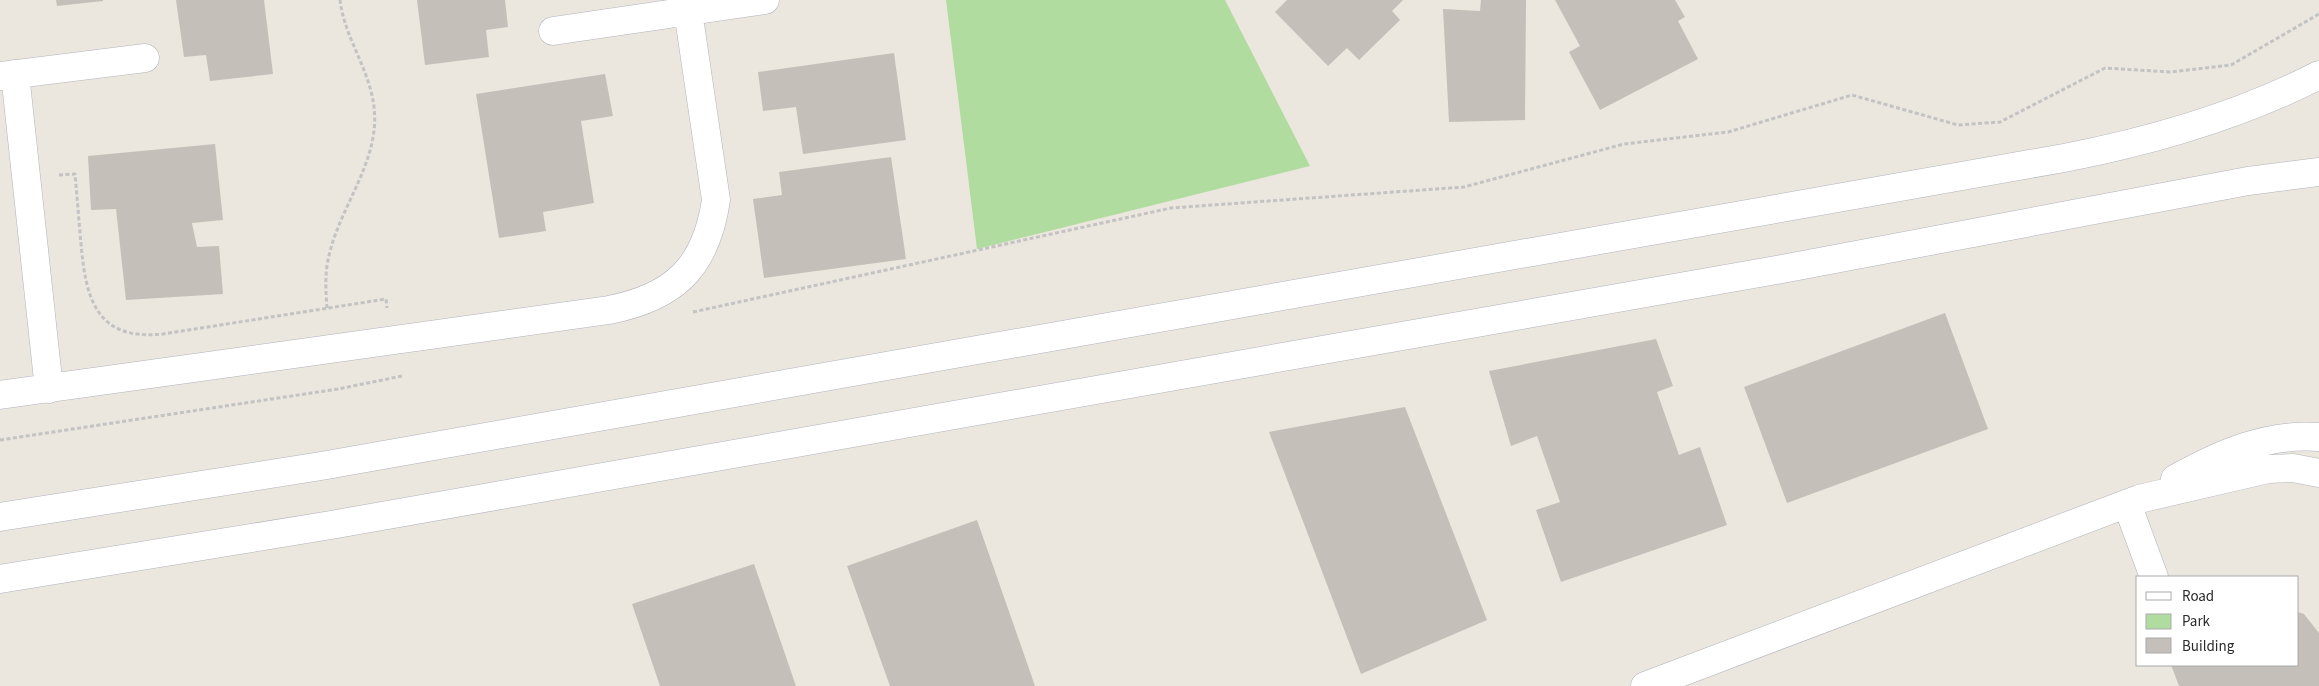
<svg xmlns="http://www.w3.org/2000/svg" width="2319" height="686" viewBox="0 0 2319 686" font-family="'Source Sans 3',sans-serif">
	<rect width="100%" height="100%" fill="#ebe6de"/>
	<path fill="#b1dc9f" d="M 946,0 L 1225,0 L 1310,166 L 977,249 Z"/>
	<path fill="#c4c0b9" d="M 56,0 L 103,0 L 103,1 L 57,6 Z
		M 176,0 L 264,0 L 273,74 L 210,81 L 206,55 L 184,57 Z
		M 417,0 L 505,0 L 508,27 L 486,30 L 489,57 L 425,65 Z
		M 1287,0 L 1403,0 L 1392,11 L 1400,20 L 1359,60 L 1347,48 L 1328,66 L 1275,12 Z
		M 1481,0 L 1526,0 L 1525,120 L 1449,122 L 1443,9 L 1480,11 Z
		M 1555,0 L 1675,0 L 1685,17 L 1678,21 L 1698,59 L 1600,110 L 1569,52 L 1580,46 Z
		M 894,53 L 906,140 L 803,154 L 796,107 L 763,111 L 758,72 Z
		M 605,74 L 613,116 L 581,121 L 594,203 L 543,212 L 546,231 L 499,238 L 476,94 Z
		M 215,144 L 223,220 L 192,223 L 197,247 L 219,246 L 223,294 L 126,300 L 116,209 L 91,210 L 88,156 Z
		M 891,157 L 906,259 L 764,278 L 753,199 L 782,195 L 779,172 Z
		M 1945,313 L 1988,429 L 1787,503 L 1744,387 Z
		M 1656,339 L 1673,386 L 1657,392 L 1679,455 L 1700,447 L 1727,525 L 1561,582 L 1536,510 L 1560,502 L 1537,436 L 1511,446 L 1489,371 Z
		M 1405,407 L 1487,620 L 1361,674 L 1269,432 Z
		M 977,520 L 1035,686 L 890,686 L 847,566 Z
		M 754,564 L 796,686 L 660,686 L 632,604 Z
		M 2298,612 L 2304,614 L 2319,633 L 2319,686 L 2179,686 L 2171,665 L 2298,665 Z"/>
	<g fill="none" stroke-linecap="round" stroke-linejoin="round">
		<defs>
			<path id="minor" d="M 553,31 L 765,0
				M 15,74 L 49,389
				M 0,76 L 145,58
				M 0,395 L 609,310 C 675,297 706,267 716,200 L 688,11
				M 2175,479 C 2220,454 2267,433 2319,437
				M 2127,504 L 2154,577
				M 0,517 L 321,466 L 2064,158 C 2152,141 2239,116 2319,75
				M 0,579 L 331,525 L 1782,269 L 2248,181 L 2319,172
				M 1645,686 L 2139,499 L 2268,469 L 2293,468 L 2319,473"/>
		</defs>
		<use href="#minor" stroke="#b1b3bd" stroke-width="29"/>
		<path stroke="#c3c3c3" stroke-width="3" stroke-dasharray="4 2.5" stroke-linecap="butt" d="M 59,175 L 75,174 C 77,197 79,221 81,244 C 86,299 96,341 163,334 L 386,299 L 387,308
			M 327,308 C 326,294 325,280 327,266 C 334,218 368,179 374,131 C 380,80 346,47 340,0
			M 693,312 L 1171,208 L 1464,187 L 1624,144 L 1728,132 L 1852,95 L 1958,125 L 2000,122 L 2105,68 L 2170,72 L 2231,65 L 2319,14
			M 0,440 L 338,389 L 402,376"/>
		<use href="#minor" stroke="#fff" stroke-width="28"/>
	</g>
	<rect x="2136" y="576" width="162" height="90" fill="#ffffff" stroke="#aaaaaa"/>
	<rect x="2146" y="592" width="25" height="8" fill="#ffffff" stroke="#aaaaaa"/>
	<text x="2182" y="601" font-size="15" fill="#2a2a2a">Road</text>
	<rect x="2146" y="614" width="25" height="15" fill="#b1dc9f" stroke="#aaaaaa"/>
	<text x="2182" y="626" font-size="15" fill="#2a2a2a">Park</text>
	<rect x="2146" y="638" width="25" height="15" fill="#c4c0b9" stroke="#aaaaaa"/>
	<text x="2182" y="651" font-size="15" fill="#2a2a2a">Building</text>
</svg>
